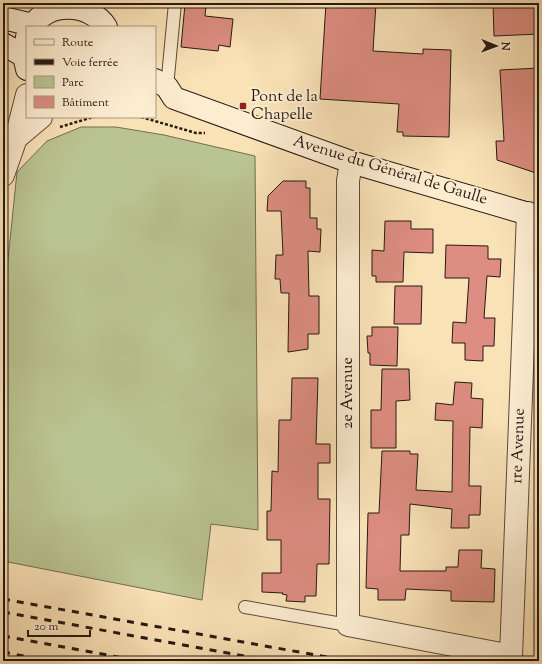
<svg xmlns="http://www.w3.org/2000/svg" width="542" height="664" viewBox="0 0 542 664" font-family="'Sorts Mill Goudy',serif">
	<rect width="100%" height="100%" fill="#fae2b7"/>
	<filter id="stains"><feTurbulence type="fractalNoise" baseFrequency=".005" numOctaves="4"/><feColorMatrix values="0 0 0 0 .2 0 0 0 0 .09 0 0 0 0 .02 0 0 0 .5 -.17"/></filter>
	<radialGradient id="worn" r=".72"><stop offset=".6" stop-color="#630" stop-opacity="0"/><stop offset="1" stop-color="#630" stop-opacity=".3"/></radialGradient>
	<path fill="#bac492" stroke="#706e52" d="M 81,127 L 116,127 L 164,135 L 255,156 L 258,530 L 211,524 L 202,600 L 3,561 L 3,308 L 17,172 L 47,141 Z"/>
	<path fill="#dd8d81" stroke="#261911" d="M 326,3 L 376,3 L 373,51 L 423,54 L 423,49 L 451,50 L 449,137 L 403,136 L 403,132 L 397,132 L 399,104 L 320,99 Z
		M 493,3 L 539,3 L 539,34 L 494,36 Z
		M 185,4 L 206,6 L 205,16 L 233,19 L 230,47 L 219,45 L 218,51 L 181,47 Z
		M 539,68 L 539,174 L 497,160 L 496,141 L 504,141 L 500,70 Z
		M 283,181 L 306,181 L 306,188 L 310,188 L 310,218 L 317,218 L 317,229 L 321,229 L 320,252 L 308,251 L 309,296 L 319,296 L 319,334 L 308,334 L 308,349 L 288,352 L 289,293 L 281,293 L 280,279 L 275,279 L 276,255 L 283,255 L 281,211 L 267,211 L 268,196 Z
		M 385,221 L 411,221 L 411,229 L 433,229 L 433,253 L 404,252 L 403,282 L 376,282 L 376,276 L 372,276 L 372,250 L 384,251 Z
		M 446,245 L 488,246 L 488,259 L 501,259 L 500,277 L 487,276 L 484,318 L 495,318 L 494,346 L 483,346 L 483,361 L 465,360 L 465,343 L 452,343 L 453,322 L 466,323 L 469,278 L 445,278 Z
		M 395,286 L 422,286 L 421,324 L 394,324 Z
		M 372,327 L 398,327 L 397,366 L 370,365 L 370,353 L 368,353 L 367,336 L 372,336 Z
		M 382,369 L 409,369 L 410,400 L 396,401 L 396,448 L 371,448 L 371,410 L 381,410 Z
		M 292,378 L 318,378 L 316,444 L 330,444 L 330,463 L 318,463 L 318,499 L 330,499 L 329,564 L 317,564 L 316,596 L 305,596 L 305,602 L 286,601 L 287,595 L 282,594 L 283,593 L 262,592 L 262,573 L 281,573 L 281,540 L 267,540 L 267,511 L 271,511 L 272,471 L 278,472 L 279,420 L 291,420 Z
		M 455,382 L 472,383 L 471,398 L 483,399 L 482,428 L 470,427 L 469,486 L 481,486 L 480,515 L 469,515 L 469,528 L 451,528 L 452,509 L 410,504 L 409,535 L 401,535 L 400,571 L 446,571 L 446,567 L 458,567 L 459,550 L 482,550 L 481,568 L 495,569 L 494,602 L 451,601 L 451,591 L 406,589 L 405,600 L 378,600 L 378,589 L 366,588 L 368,513 L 379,513 L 382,451 L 410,451 L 410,454 L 418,454 L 416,490 L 452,492 L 453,421 L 435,420 L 436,403 L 453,405 Z"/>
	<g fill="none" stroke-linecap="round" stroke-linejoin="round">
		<defs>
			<path id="service" d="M 167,87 L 175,3
				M 245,607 L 348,625"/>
			<path id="minor" d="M 16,138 L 41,117
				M 351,162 L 348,181 L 348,625 L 511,656 L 528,213
				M 3,175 L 16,138 L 27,95"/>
			<path id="secondary" d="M 3,18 L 33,25
				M 32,27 C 47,0 91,3 106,27
				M 27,37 L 24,56 L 27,69
				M 3,44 L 24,56
				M 155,80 L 167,87 L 174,98 L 351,162 L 539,217"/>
		</defs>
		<use href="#service" stroke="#5b4b3a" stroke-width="14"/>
		<use href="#minor" stroke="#5b4b3a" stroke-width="24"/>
		<use href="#secondary" stroke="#261911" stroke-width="24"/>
		<path stroke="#261911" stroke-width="2.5" stroke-dasharray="3 2" stroke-linecap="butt" d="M 141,117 L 196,133 L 205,133
			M 60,127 L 93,117"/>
		<use href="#service" stroke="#fcecd0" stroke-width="12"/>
		<use href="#minor" stroke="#fcecd0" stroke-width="22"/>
		<use href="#secondary" stroke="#fcecd0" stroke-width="22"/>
		<path stroke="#261911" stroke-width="3" stroke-dasharray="7 7" stroke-linecap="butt" d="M 3,599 L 349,661
			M 3,612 L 271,661
			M 3,636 L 140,661
			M 3,652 L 49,661"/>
	</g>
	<rect fill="#8f2418" stroke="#fcecd0" stroke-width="1.5" x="239" y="102" width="8" height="8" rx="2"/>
	<g text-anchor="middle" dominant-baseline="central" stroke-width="4" stroke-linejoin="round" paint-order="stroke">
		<g font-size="16" fill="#261911" stroke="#fcecd0" text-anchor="start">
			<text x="251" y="97">Pont de la<tspan x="251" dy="18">Chapelle</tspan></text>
		</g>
		<g font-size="16" fill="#261911" stroke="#fcecd0">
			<text transform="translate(390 171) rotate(17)">Avenue du Général de Gaulle</text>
			<text transform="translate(348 393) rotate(-90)">2e Avenue</text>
			<text transform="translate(519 446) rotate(-88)">1re Avenue</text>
		</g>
	</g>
	<rect width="542" height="664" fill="none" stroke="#fae2b7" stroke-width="16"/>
	<rect x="4" y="4" width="534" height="656" fill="none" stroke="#261911" stroke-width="2"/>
	<rect x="8" y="8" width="526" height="648" fill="none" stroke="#261911"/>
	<rect x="26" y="26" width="130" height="92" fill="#fcecd0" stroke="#a69884"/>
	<rect x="34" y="39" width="20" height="6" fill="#fcecd0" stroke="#a69884"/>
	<text x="62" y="46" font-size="12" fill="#261911">Route</text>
	<rect x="34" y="59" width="20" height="6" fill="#261911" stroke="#a69884"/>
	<text x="62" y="66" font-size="12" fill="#261911">Voie ferrée</text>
	<rect x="34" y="76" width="20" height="12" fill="#bac492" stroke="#a69884"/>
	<text x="62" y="86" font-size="12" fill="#261911">Parc</text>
	<rect x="34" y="96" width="20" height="12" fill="#dd8d81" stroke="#a69884"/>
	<text x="62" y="106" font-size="12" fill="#261911">Bâtiment</text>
	<g transform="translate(496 46) rotate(91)" stroke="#fcecd0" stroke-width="3" paint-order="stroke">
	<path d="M0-3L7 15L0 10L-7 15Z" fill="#261911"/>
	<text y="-6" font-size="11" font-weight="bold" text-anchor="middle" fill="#261911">N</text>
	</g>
	<path d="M28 630v6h62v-6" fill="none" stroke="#261911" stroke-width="2"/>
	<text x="34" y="630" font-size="12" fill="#261911" stroke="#fcecd0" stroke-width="3" paint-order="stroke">20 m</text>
	<rect width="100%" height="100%" filter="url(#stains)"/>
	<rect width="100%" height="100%" fill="url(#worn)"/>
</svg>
